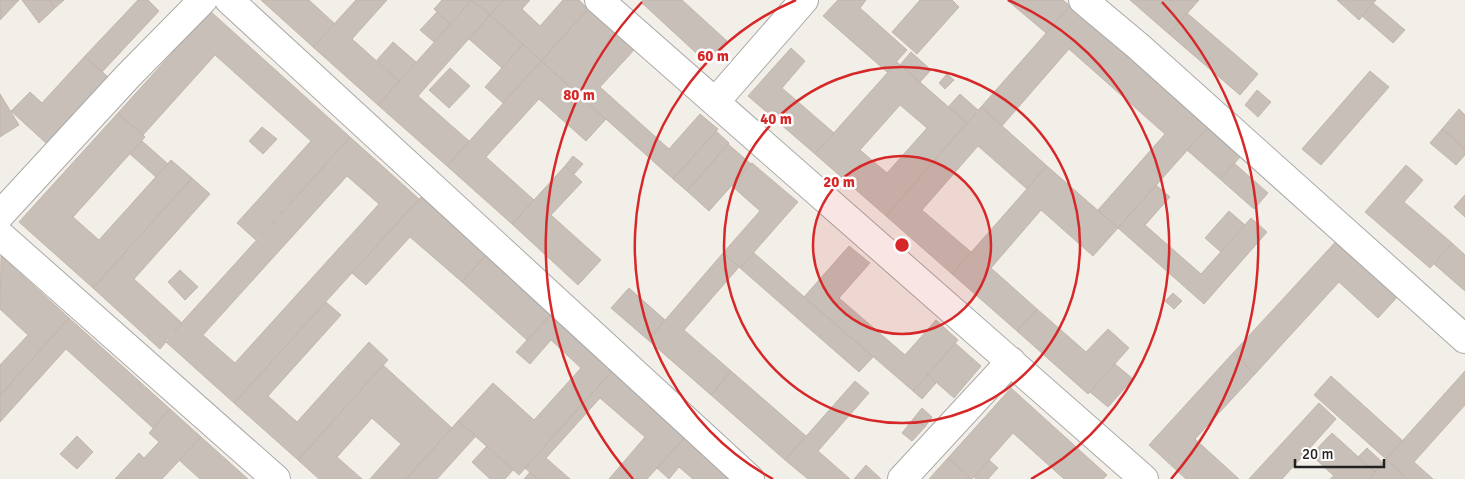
<svg xmlns="http://www.w3.org/2000/svg" width="1465" height="479" viewBox="0 0 1465 479" font-family="Signika,sans-serif">
	<rect width="100%" height="100%" fill="#f2efe9"/>
	<path fill="#c7bfb8" stroke="#c4b6ab" fill-rule="evenodd" d="M 0,0 L 19,0 L 0,20 Z
		M 22,0 L 49,0 L 55,8 L 39,23 Z
		M 49,0 L 64,0 L 55,8 Z
		M 138,0 L 148,0 L 159,11 L 102,72 L 85,56 Z
		M 261,0 L 309,0 L 335,24 L 313,47 Z
		M 356,0 L 387,0 L 352,39 L 399,81 L 378,105 L 313,47 Z
		M 442,0 L 472,0 L 450,24 L 434,9 Z
		M 472,0 L 504,0 L 490,15 Z
		M 472,0 L 490,15 L 418,96 L 469,141 L 447,166 L 378,105 Z
		M 504,0 L 530,0 L 522,9 L 540,26 L 563,0 L 579,0 L 588,9 L 541,61 L 490,15 Z
		M 643,0 L 682,0 L 727,41 L 707,63 L 641,2 Z
		M 838,0 L 866,0 L 860,8 L 907,50 L 887,72 L 823,16 Z
		M 920,0 L 952,0 L 959,7 L 917,54 L 892,32 Z
		M 1007,0 L 1063,0 L 1070,6 L 1046,33 Z
		M 1130,0 L 1199,0 L 1169,34 Z
		M 1337,0 L 1376,0 L 1359,20 Z
		M 1373,3 L 1405,30 L 1393,43 L 1362,16 Z
		M 1070,6 L 1208,127 L 1118,228 L 1098,210 L 1165,134 L 1069,49 L 1002,126 L 981,107 Z
		M 588,9 L 634,50 L 600,87 L 669,149 L 700,114 L 718,129 L 673,179 L 541,61 Z
		M 210,11 L 350,137 L 257,241 L 237,223 L 311,141 L 215,55 L 143,135 L 118,113 Z
		M 437,12 L 450,24 L 434,42 L 420,30 Z
		M 1187,13 L 1258,74 L 1240,95 L 1169,34 Z
		M 490,15 L 523,44 L 502,68 L 469,39 Z
		M 393,42 L 416,62 L 399,81 L 377,60 Z
		M 523,44 L 541,61 L 503,103 L 485,87 Z
		M 791,48 L 805,61 L 782,88 L 834,133 L 815,154 L 748,96 Z
		M 911,52 L 931,70 L 920,82 L 900,65 Z
		M 85,56 L 108,77 L 47,144 L 11,111 L 30,92 L 42,103 Z
		M 541,61 L 606,119 L 586,141 L 539,99 L 486,157 L 534,200 L 512,224 L 447,166 Z
		M 897,62 L 967,123 L 886,216 L 815,154 ZM 900,105 L 927,128 L 887,173 L 860,150 Z
		M 450,68 L 470,86 L 449,108 L 429,90 Z
		M 1370,71 L 1389,87 L 1321,165 L 1302,149 Z
		M 947,74 L 954,80 L 945,89 L 939,83 Z
		M 1257,90 L 1271,102 L 1258,117 L 1245,105 Z
		M 0,94 L 19,125 L 0,137 Z
		M 960,94 L 979,111 L 967,123 L 948,107 Z
		M 981,107 L 1047,166 L 1027,189 L 978,146 L 922,210 L 971,252 L 952,274 L 886,216 Z
		M 1459,109 L 1465,115 L 1465,149 L 1442,129 Z
		M 118,113 L 145,137 L 73,217 L 99,240 L 171,160 L 192,178 L 93,288 L 19,222 Z
		M 262,127 L 277,139 L 263,154 L 249,141 Z
		M 1208,127 L 1241,156 L 1220,179 L 1187,150 Z
		M 1442,129 L 1465,149 L 1465,155 L 1456,165 L 1430,143 Z
		M 716,131 L 729,143 L 687,191 L 673,179 Z
		M 350,137 L 419,199 L 234,403 L 165,341 ZM 347,176 L 379,204 L 235,363 L 203,335 Z
		M 142,141 L 168,164 L 156,177 L 130,154 Z
		M 728,144 L 751,164 L 709,211 L 687,191 Z
		M 573,156 L 583,164 L 574,174 L 565,166 Z
		M 752,163 L 798,202 L 740,268 L 723,253 L 760,211 L 732,186 Z
		M 1234,163 L 1268,193 L 1254,209 L 1220,179 Z
		M 1406,165 L 1423,180 L 1404,202 L 1452,243 L 1430,268 L 1365,212 Z
		M 565,166 L 582,182 L 551,215 L 601,260 L 578,285 L 512,224 Z
		M 1047,166 L 1118,228 L 1093,256 L 1041,210 L 991,268 L 1037,309 L 1017,331 L 952,274 Z
		M 192,178 L 210,194 L 134,279 L 182,323 L 160,349 L 93,288 Z
		M 1156,185 L 1170,197 L 1145,225 L 1201,274 L 1251,218 L 1267,232 L 1204,304 L 1118,228 Z
		M 1465,195 L 1465,217 L 1454,207 Z
		M 421,197 L 486,255 L 462,282 L 410,237 L 366,285 L 352,273 Z
		M 1229,211 L 1245,225 L 1221,252 L 1205,238 Z
		M 1340,237 L 1401,293 L 1378,318 L 1339,282 L 1255,374 L 1233,353 Z
		M 1452,243 L 1465,255 L 1465,291 L 1434,264 Z
		M 849,246 L 870,263 L 839,298 L 905,355 L 936,320 L 958,340 L 913,391 L 804,297 Z
		M 723,253 L 739,267 L 684,330 L 731,371 L 711,395 L 648,340 Z
		M 754,253 L 873,357 L 859,372 L 740,268 Z
		M 486,255 L 551,314 L 527,340 L 462,282 Z
		M 1,256 L 69,318 L 0,395 L 0,365 L 28,335 L 0,309 Z
		M 180,270 L 198,287 L 185,300 L 168,282 Z
		M 629,288 L 665,320 L 648,340 L 611,308 Z
		M 1173,293 L 1182,301 L 1174,309 L 1165,301 Z
		M 326,302 L 341,315 L 268,396 L 297,422 L 369,342 L 388,360 L 298,460 L 234,403 Z
		M 1037,309 L 1086,352 L 1108,329 L 1129,348 L 1088,394 L 1017,331 Z
		M 551,314 L 614,369 L 519,475 L 458,421 L 493,383 L 534,420 L 581,368 L 551,340 L 530,364 L 516,352 Z
		M 69,318 L 170,409 L 153,428 L 66,349 L 0,422 L 0,395 Z
		M 955,343 L 981,366 L 954,398 L 928,375 Z
		M 1233,353 L 1255,374 L 1195,439 L 1239,479 L 1186,479 L 1149,445 Z
		M 1115,364 L 1133,379 L 1108,407 L 1090,392 Z
		M 383,365 L 452,428 L 406,479 L 370,479 L 401,444 L 372,418 L 337,457 L 362,479 L 319,479 L 298,460 Z
		M 614,369 L 686,436 L 647,479 L 609,479 L 645,437 L 600,398 L 546,458 L 570,479 L 538,479 L 525,468 Z
		M 731,371 L 806,436 L 785,460 L 711,395 Z
		M 1465,371 L 1465,405 L 1414,462 L 1433,479 L 1407,479 L 1386,459 Z
		M 928,375 L 936,383 L 922,399 L 913,391 Z
		M 1331,376 L 1403,441 L 1386,459 L 1314,395 Z
		M 855,381 L 869,393 L 818,451 L 850,479 L 808,479 L 785,460 Z
		M 1011,388 L 1107,475 L 1103,479 L 1064,479 L 1013,433 L 972,479 L 948,458 Z
		M 1319,403 L 1336,419 L 1282,479 L 1249,479 Z
		M 922,408 L 932,417 L 925,427 L 914,418 Z
		M 170,409 L 201,437 L 162,479 L 115,479 L 139,453 L 144,458 L 159,442 L 149,433 Z
		M 914,418 L 925,427 L 912,441 L 902,433 Z
		M 458,421 L 476,436 L 437,479 L 406,479 Z
		M 1332,433 L 1375,472 L 1369,479 L 1330,479 L 1334,476 L 1311,455 Z
		M 77,436 L 93,452 L 77,469 L 60,454 Z
		M 686,436 L 735,479 L 693,479 L 679,467 L 669,479 L 657,468 Z
		M 201,437 L 248,479 L 200,479 L 179,460 Z
		M 487,446 L 513,470 L 505,479 L 490,479 L 472,462 Z
		M 1367,448 L 1383,463 L 1375,472 L 1358,457 Z
		M 948,458 L 971,479 L 929,479 Z
		M 1386,459 L 1407,479 L 1369,479 Z
		M 989,460 L 998,468 L 988,479 L 976,479 L 974,477 Z
		M 866,465 L 881,479 L 854,479 Z
		M 530,472 L 538,479 L 524,479 Z"/>
	<g fill="none" stroke-linecap="round" stroke-linejoin="round">
		<defs>
			<path id="street" d="M 229,0 L 750,479
				M 599,0 L 1144,479
				M 1083,0 L 1138,46 L 1465,339
				M 716,101 L 804,0
				M 0,215 L 128,76 L 203,0
				M 0,235 L 276,479
				M 902,479 L 1011,361"/>
		</defs>
		<use href="#street" stroke="#a9a9a9" stroke-width="30"/>
		<use href="#street" stroke="#fff" stroke-width="28"/>
	</g>
	<circle cx="902" cy="245" r="89" fill="#d62828" fill-opacity=".12"/>
	<g fill="none" stroke="#d62828" stroke-width="2.5">
		<circle cx="902" cy="245" r="89"/>
		<circle cx="902" cy="245" r="178"/>
		<path d="M773 479A267 267 0 0 1 796 0M1008 0A267 267 0 0 1 1031 479"/>
		<path d="M633 479A356 356 0 0 1 642 2M1162 2A356 356 0 0 1 1171 479"/>
	</g>
	<circle cx="902" cy="245" r="8" fill="#d62828" stroke="#fff" stroke-width="2.5"/>
	<g font-size="15" text-anchor="middle" font-weight="bold" fill="#d62828" stroke="#fff" stroke-width="5" stroke-linejoin="round" paint-order="stroke">
		<text x="713" y="61">60 m</text>
		<text x="579" y="100">80 m</text>
		<text x="776" y="124">40 m</text>
		<text x="839" y="187">20 m</text>
	</g>
	<path d="M1295 459v8h89v-8" fill="none" stroke="#222222" stroke-width="2.5"/>
	<text x="1302" y="459" font-size="15" fill="#222222" stroke="#ffffff" stroke-width="4" paint-order="stroke">20 m</text>
</svg>
